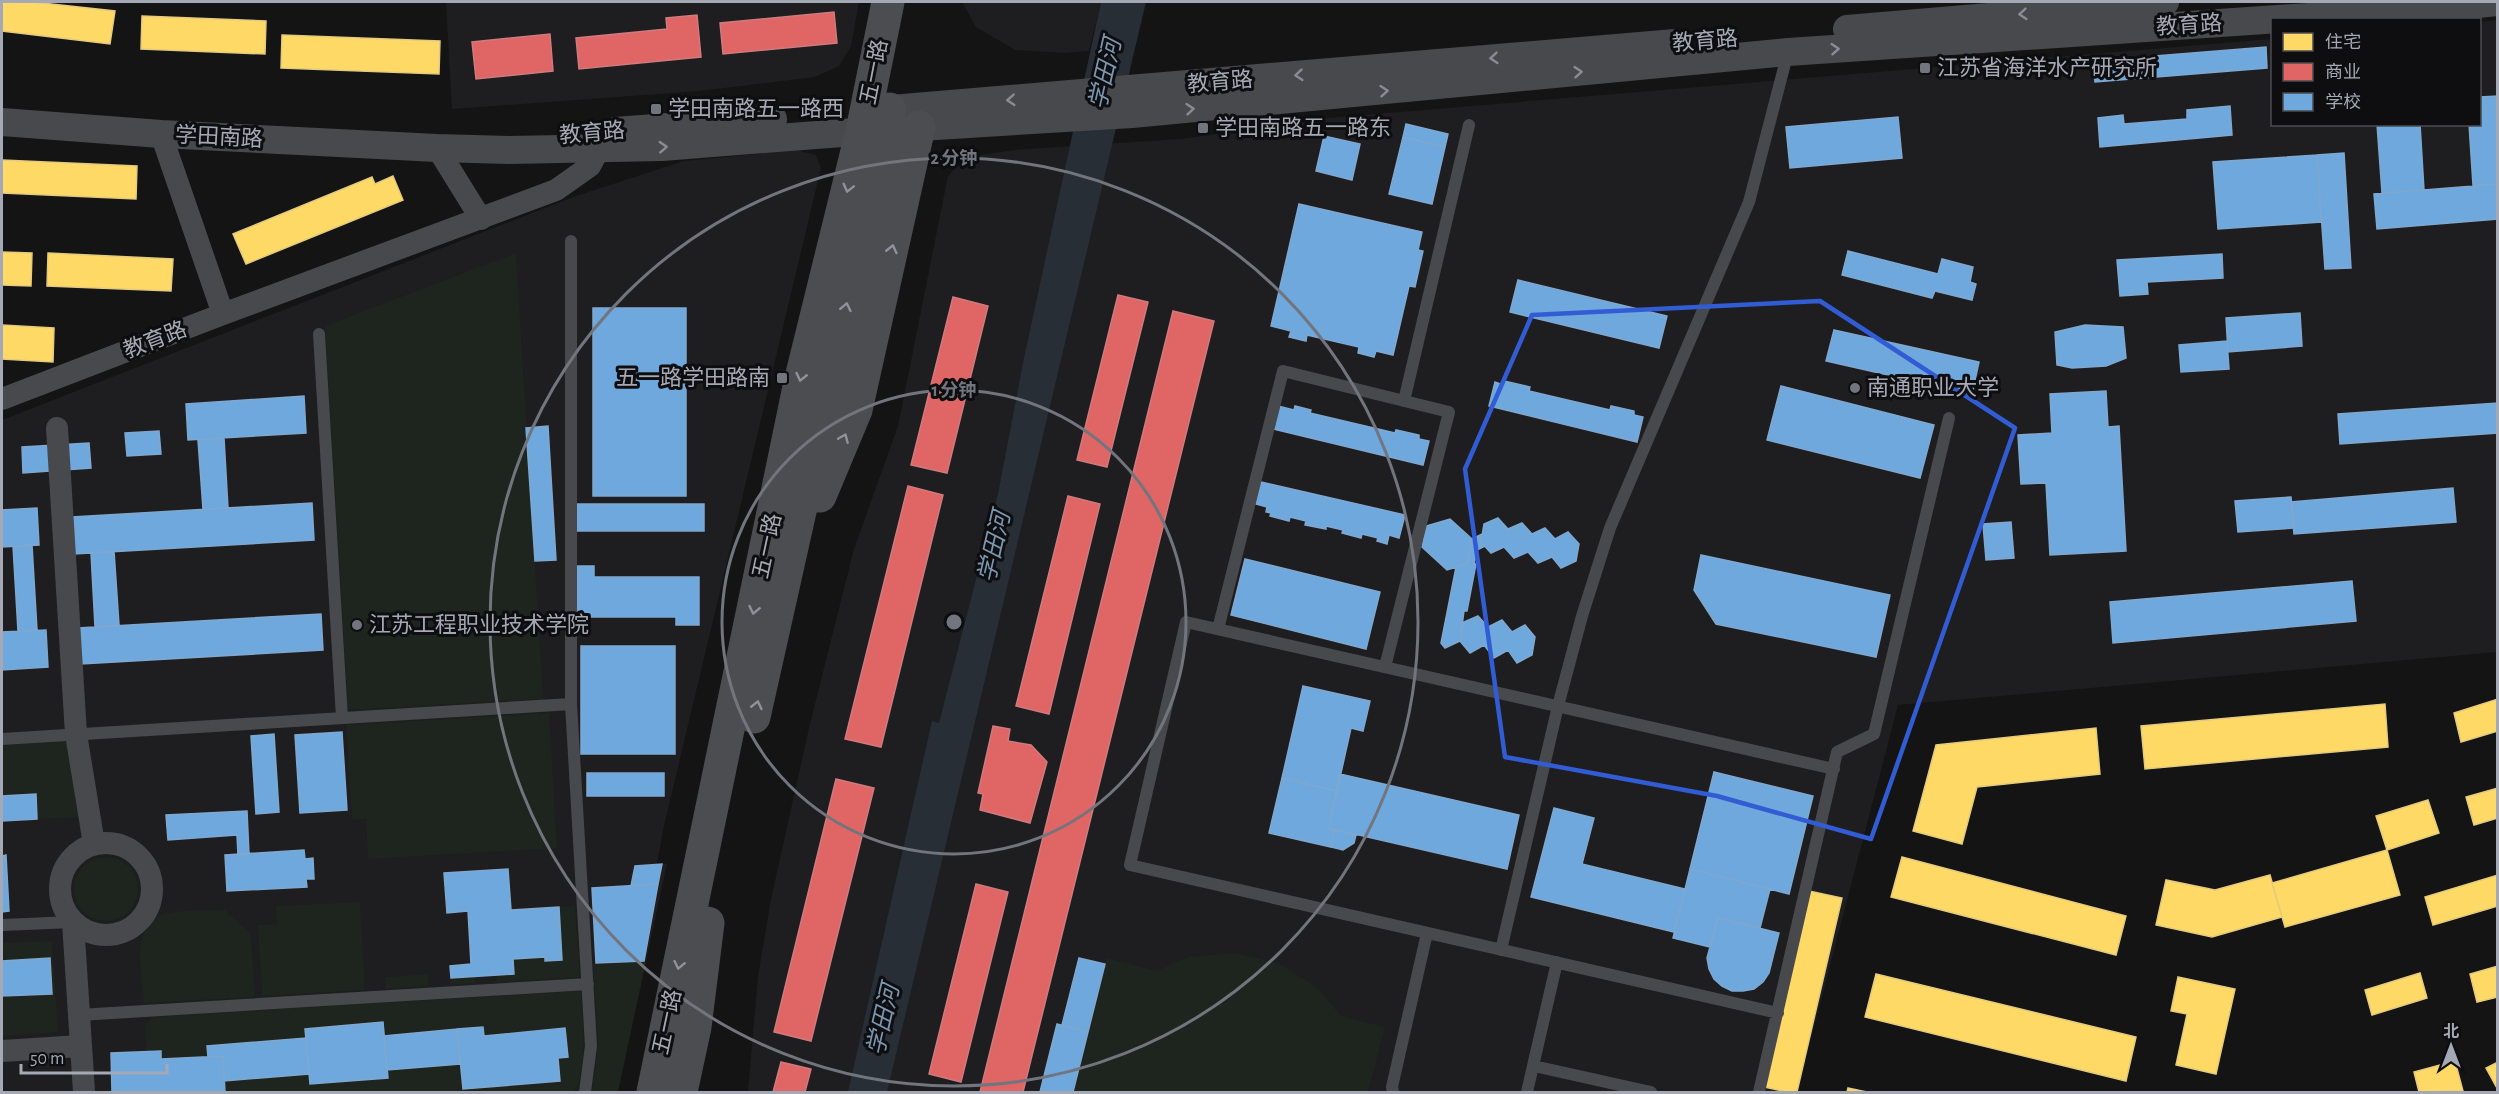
<svg xmlns="http://www.w3.org/2000/svg" width="2499" height="1094" viewBox="0 0 2499 1094" font-family="'Alegreya Sans','Noto Sans SC',sans-serif">
	<rect width="100%" height="100%" fill="#141414"/>
	<path fill="#1e1e20" d="M 446,2 L 859,2 L 851,46 L 839,66 L 815,77 L 699,91 L 452,109 Z
		M 962,2 L 1101,2 L 1089,51 L 1064,53 L 1015,50 L 976,27 Z
		M 2497,20 L 2497,652 L 1898,705 L 1797,1092 L 748,1092 L 758,976 L 771,899 L 809,728 L 854,549 L 898,426 L 948,176 L 967,157 L 1014,150 L 1180,139 L 1233,132 L 1280,122 L 2272,39 L 2272,124 L 2480,124 L 2480,22 Z
		M 796,150 L 816,155 L 821,168 L 663,830 L 657,864 L 667,864 L 618,1092 L 2,1092 L 2,420 L 573,197 L 684,161 Z"/>
	<path fill="#1e241e" d="M 516,253 L 543,699 L 348,710 L 325,326 Z
		M 549,713 L 557,848 L 368,859 L 366,819 L 352,820 L 346,725 Z
		M 73,741 L 86,817 L 37,819 L 35,795 L 2,796 L 2,745 Z
		M74 889a32 32 0 1 1 64 0a32 32 0 1 1-64 0Z
		M 360,902 L 365,990 L 262,996 L 258,925 L 277,924 L 276,906 Z
		M 575,906 L 580,977 L 497,982 L 497,975 L 514,974 L 513,959 L 545,957 L 562,959 L 559,907 Z
		M 225,910 L 251,934 L 255,997 L 144,1003 C 142,977 129,923 164,914 C 182,909 206,911 225,910 Z
		M 52,941 L 58,1032 L 2,1036 L 2,943 Z
		M 1235,953 L 1280,964 L 1319,989 L 1341,1016 L 1385,1027 L 1368,1092 L 1073,1092 L 1107,958 L 1157,971 L 1188,957 Z
		M 646,960 L 618,1092 L 592,1092 L 598,1046 L 593,963 Z
		M 428,974 L 429,986 L 386,989 L 385,977 Z
		M 475,977 L 476,983 L 451,985 L 451,978 Z
		M 581,991 C 582,1014 589,1076 573,1092 L 149,1092 L 145,1026 L 153,1017 Z"/>
	<path fill="#272e35" d="M 1101,2 L 1146,2 L 887,1092 L 848,1092 L 932,721 L 939,723 L 998,494 L 1024,358 Z"/>
	<path fill="#ffd966" stroke="#e4cb7e" stroke-width="1.5" d="M 2,2 L 33,2 L 115,11 L 110,44 L 2,31 Z
		M 142,16 L 266,21 L 265,54 L 141,49 Z
		M 282,35 L 440,41 L 439,74 L 281,68 Z
		M 2,160 L 137,166 L 136,199 L 2,193 Z
		M 393,176 L 403,200 L 246,264 L 233,234 L 372,177 L 375,184 Z
		M 2,252 L 32,253 L 31,286 L 2,285 Z
		M 48,253 L 173,259 L 171,291 L 47,286 Z
		M 2,325 L 54,328 L 53,362 L 2,359 Z
		M 2498,699 L 2498,731 L 2461,742 L 2454,713 Z
		M 2385,704 L 2388,747 L 2145,769 L 2141,726 Z
		M 2096,728 L 2100,774 L 1977,787 L 1962,844 L 1913,831 L 1936,745 Z
		M 2498,788 L 2498,818 L 2474,825 L 2466,797 Z
		M 2428,800 L 2439,833 L 2387,850 L 2376,816 Z
		M 2387,850 L 2400,895 L 2285,927 L 2272,883 Z
		M 1902,857 L 2126,916 L 2116,955 L 1891,897 Z
		M 2270,875 L 2282,917 L 2212,937 L 2156,925 L 2166,880 L 2215,890 Z
		M 2498,875 L 2498,906 L 2433,925 L 2425,897 Z
		M 1809,891 L 1842,898 L 1797,1092 L 1787,1092 L 1764,1087 Z
		M 2498,966 L 2498,997 L 2477,1002 L 2470,974 Z
		M 2420,973 L 2427,998 L 2372,1015 L 2365,990 Z
		M 1876,974 L 2136,1037 L 2126,1081 L 1865,1017 Z
		M 2178,977 L 2235,989 L 2216,1074 L 2176,1065 L 2187,1014 L 2171,1011 Z
		M 2455,1061 L 2463,1091 L 2419,1092 L 2414,1072 Z
		M 2498,1062 L 2498,1090 L 2486,1068 Z
		M 1848,1088 L 1867,1092 L 1847,1092 Z"/>
	<path fill="#e06666" stroke="#ce7a7e" stroke-width="1.5" d="M 834,12 L 837,43 L 723,54 L 720,23 Z
		M 697,15 L 701,57 L 579,69 L 576,38 L 667,29 L 666,18 Z
		M 550,34 L 553,71 L 476,79 L 472,42 Z
		M 1118,295 L 1148,302 L 1107,467 L 1077,460 Z
		M 953,297 L 988,306 L 947,473 L 911,465 Z
		M 1173,311 L 1214,321 L 1023,1092 L 980,1092 Z
		M 908,486 L 943,495 L 881,747 L 845,739 Z
		M 1068,496 L 1100,504 L 1049,714 L 1016,706 Z
		M 993,726 L 1010,729 L 1008,741 L 1031,745 L 1047,762 L 1030,823 L 980,810 L 983,794 L 978,793 Z
		M 836,779 L 874,788 L 811,1041 L 774,1032 Z
		M 976,884 L 1008,892 L 961,1082 L 929,1074 Z
		M 781,1062 L 811,1069 L 805,1092 L 773,1092 Z"/>
	<path fill="#6fa8dc" stroke="#7fa8d0" stroke-width="1.5" d="M 2266,47 L 2267,68 L 2095,82 L 2093,61 Z
		M 2498,96 L 2498,184 L 2473,185 L 2469,124 L 2480,124 L 2480,97 Z
		M 2230,106 L 2232,135 L 2100,147 L 2098,118 L 2123,115 L 2124,124 L 2187,119 L 2187,110 Z
		M 1898,117 L 1902,158 L 1790,168 L 1786,127 Z
		M 1406,124 L 1448,134 L 1445,147 L 1403,137 Z
		M 2377,124 L 2420,124 L 2424,190 L 2382,193 Z
		M 1324,136 L 1360,144 L 1352,180 L 1316,171 Z
		M 1403,137 L 1445,147 L 1432,204 L 1389,194 Z
		M 2344,153 L 2351,268 L 2325,269 L 2317,155 Z
		M 2317,155 L 2321,222 L 2218,229 L 2213,162 Z
		M 2498,184 L 2498,219 L 2377,229 L 2374,194 Z
		M 1299,204 L 1422,232 L 1418,250 L 1423,251 L 1415,287 L 1409,286 L 1393,355 L 1376,351 L 1374,357 L 1358,353 L 1359,347 L 1307,335 L 1306,341 L 1289,337 L 1291,331 L 1271,326 Z
		M 1848,251 L 1938,274 L 1942,259 L 1973,267 L 1970,282 L 1976,284 L 1972,300 L 1935,291 L 1932,298 L 1842,275 Z
		M 2222,254 L 2223,278 L 2147,282 L 2148,294 L 2120,296 L 2117,260 Z
		M 1518,280 L 1667,316 L 1659,348 L 1510,312 Z
		M 593,308 L 686,308 L 686,496 L 593,496 Z
		M 2300,313 L 2302,346 L 2228,352 L 2226,318 Z
		M 2085,325 L 2123,327 L 2126,358 L 2106,366 L 2072,368 L 2057,365 L 2055,332 Z
		M 1834,330 L 1979,362 L 1972,394 L 1826,361 Z
		M 2227,341 L 2229,369 L 2181,372 L 2179,345 Z
		M 1504,381 L 1530,387 L 1529,391 L 1610,410 L 1611,406 L 1634,411 L 1634,415 L 1643,417 L 1637,442 L 1489,406 L 1495,382 L 1503,385 Z
		M 1781,386 L 1934,425 L 1920,478 L 1767,440 Z
		M 2106,391 L 2108,427 L 2119,426 L 2126,551 L 2050,555 L 2046,483 L 2021,484 L 2018,435 L 2052,433 L 2050,394 Z
		M 304,396 L 306,433 L 188,440 L 186,404 Z
		M 2498,403 L 2498,433 L 2340,444 L 2338,414 Z
		M 1278,406 L 1294,410 L 1295,406 L 1311,410 L 1310,413 L 1395,433 L 1396,430 L 1419,435 L 1419,439 L 1429,441 L 1423,465 L 1273,429 Z
		M 548,426 L 556,560 L 535,561 L 526,428 Z
		M 159,431 L 161,454 L 127,456 L 125,433 Z
		M 224,438 L 228,508 L 203,509 L 198,440 Z
		M 89,443 L 91,468 L 23,473 L 22,447 Z
		M 1261,482 L 1405,515 L 1399,538 L 1389,535 L 1387,544 L 1377,541 L 1378,538 L 1362,534 L 1361,538 L 1342,533 L 1343,530 L 1326,526 L 1326,529 L 1305,525 L 1306,521 L 1290,517 L 1289,521 L 1270,516 L 1271,513 L 1266,512 L 1267,507 L 1256,504 Z
		M 2453,488 L 2456,522 L 2294,534 L 2291,502 Z
		M 2291,497 L 2294,528 L 2238,532 L 2235,501 Z
		M 312,503 L 314,540 L 74,554 L 72,517 Z
		M 575,504 L 704,504 L 704,531 L 575,531 Z
		M 37,508 L 39,545 L 2,547 L 2,510 Z
		M 1498,518 L 1508,529 L 1522,523 L 1532,534 L 1545,528 L 1555,539 L 1568,532 L 1579,544 L 1576,561 L 1561,568 L 1552,557 L 1538,563 L 1528,552 L 1514,558 L 1504,547 L 1491,553 L 1481,542 L 1484,524 Z
		M 1450,519 L 1472,539 L 1467,564 L 1447,570 L 1422,547 L 1426,526 Z
		M 2011,522 L 2014,558 L 1986,560 L 1983,524 Z
		M 1482,534 L 1481,542 L 1485,546 L 1477,550 L 1474,564 L 1476,564 L 1467,611 L 1464,611 L 1460,641 L 1445,648 L 1441,643 L 1456,567 L 1467,564 L 1472,539 Z
		M 32,545 L 37,630 L 18,631 L 13,546 Z
		M 114,551 L 119,625 L 95,627 L 91,553 Z
		M 1701,555 L 1890,595 L 1876,657 L 1716,624 L 1694,590 Z
		M 1245,559 L 1380,592 L 1366,649 L 1231,615 Z
		M 575,566 L 594,566 L 594,577 L 699,577 L 699,625 L 676,625 L 676,617 L 575,617 Z
		M 2352,581 L 2356,621 L 2113,643 L 2110,602 Z
		M 321,614 L 323,650 L 81,664 L 78,628 Z
		M 1478,616 L 1488,627 L 1502,620 L 1512,632 L 1525,625 L 1535,637 L 1532,655 L 1517,663 L 1508,650 L 1494,658 L 1484,645 L 1470,653 L 1460,641 L 1464,622 Z
		M 46,630 L 48,667 L 2,670 L 2,632 Z
		M 581,646 L 675,646 L 675,754 L 581,754 Z
		M 1303,686 L 1370,701 L 1363,731 L 1351,728 L 1337,791 L 1282,778 Z
		M 342,732 L 347,810 L 300,813 L 295,735 Z
		M 274,734 L 279,812 L 256,814 L 251,736 Z
		M 1714,772 L 1813,796 L 1789,894 L 1690,869 Z
		M 587,773 L 664,773 L 664,796 L 587,796 Z
		M 1340,774 L 1519,815 L 1507,869 L 1328,828 Z
		M 1282,778 L 1337,791 L 1328,828 L 1334,830 L 1331,847 L 1269,833 Z
		M 36,794 L 37,819 L 2,821 L 2,796 Z
		M 1554,808 L 1594,818 L 1582,864 L 1685,889 L 1674,932 L 1531,897 Z
		M 247,811 L 249,854 L 238,855 L 237,835 L 168,840 L 166,815 Z
		M 1334,830 L 1356,835 L 1354,843 L 1343,850 L 1331,847 Z
		M 304,850 L 305,859 L 313,858 L 314,879 L 306,879 L 307,887 L 227,891 L 225,855 Z
		M 6,855 L 9,911 L 2,912 L 2,856 Z
		M 662,864 L 658,884 L 631,886 L 635,866 Z
		M 508,869 L 511,910 L 559,907 L 562,960 L 545,961 L 545,957 L 513,959 L 514,974 L 451,978 L 450,966 L 471,964 L 468,911 L 447,913 L 444,873 Z
		M 1690,869 L 1770,889 L 1760,928 L 1718,918 L 1710,947 L 1673,938 Z
		M 658,884 L 644,961 L 596,963 L 592,888 Z
		M 1718,918 L 1779,933 L 1769,973 L 1763,982 L 1754,989 L 1743,991 L 1732,991 L 1722,986 L 1714,979 L 1709,969 L 1707,958 Z
		M 50,958 L 52,994 L 2,996 L 2,961 Z
		M 1079,958 L 1105,964 L 1088,1032 L 1062,1025 Z
		M 383,1022 L 388,1078 L 310,1084 L 305,1029 Z
		M 1057,1024 L 1088,1032 L 1073,1092 L 1040,1092 Z
		M 483,1027 L 484,1036 L 565,1028 L 568,1057 L 558,1058 L 560,1081 L 463,1089 L 457,1029 Z
		M 457,1029 L 460,1064 L 387,1070 L 384,1036 Z
		M 306,1038 L 309,1074 L 224,1081 L 223,1056 L 208,1057 L 207,1046 Z
		M 161,1051 L 161,1059 L 223,1056 L 225,1092 L 112,1092 L 111,1053 Z"/>
	<g fill="none" stroke-linecap="round" stroke-linejoin="round">
		<path stroke="#48494d" stroke-width="12" d="M 571,241 L 571,704 L 591,1046 L 585,1092
			M 319,334 L 342,718
			M 1404,401 L 1469,125
			M 1218,629 L 1283,371 L 1449,412 L 1385,667
			M 2,739 L 571,704
			M 2,925 L 73,922
			M 1501,950 L 1558,706 L 1582,616 L 1610,528 L 1749,202 L 1788,52
			M 1778,1013 L 1130,865 L 1186,622 L 1834,769
			M 79,1015 L 588,984
			M 1534,1066 L 1651,1092
			M 1393,1092 L 1392,1087 L 1427,933
			M 1527,1092 L 1557,962
			M 1759,1092 L 1837,752 L 1874,734 L 1949,418"/>
		<path stroke="#48494d" stroke-width="22" d="M 161,134 L 223,314
			M 437,148 L 481,219
			M 2,399 L 223,314 L 556,190 L 590,166 L 599,149
			M 57,428 L 76,734 L 94,844
			M60 889a46 46 0 1 1 92 0a46 46 0 1 1-92 0Z
			M 73,922 L 84,1092
			M 2,1051 L 81,1046"/>
		<path stroke="#48494d" stroke-width="28" d="M 1847,29 L 2165,2
			M 867,111 L 1675,43
			M 2,122 L 161,134 L 437,148 L 509,150 L 662,147 L 919,127 L 1132,114 L 1788,52 L 2428,9 L 2498,2
			M 615,131 L 773,119"/>
		<path stroke="#4c4d51" stroke-width="33" d="M 820,496 L 856,410 L 919,127
			M 754,717 L 890,109
			M 653,1092 L 800,382 L 862,131 L 888,2
			M 681,1092 L 695,1027 L 708,923"/>
	</g>
	<defs><path id="oneway-chevron" d="M-2-3.5L2.5 0L-2 3.5" fill="none" stroke-width="1.6" stroke-linecap="round" stroke-linejoin="round" transform="scale(1.5)"/></defs>
	<g stroke="#898c96">
		<use href="#oneway-chevron" transform="translate(2023 14) rotate(175)"/>
		<use href="#oneway-chevron" transform="translate(1835 49) rotate(-4)"/>
		<use href="#oneway-chevron" transform="translate(1494 58) rotate(175)"/>
		<use href="#oneway-chevron" transform="translate(1578 72) rotate(-5)"/>
		<use href="#oneway-chevron" transform="translate(1299 75) rotate(175)"/>
		<use href="#oneway-chevron" transform="translate(1384 91) rotate(-5)"/>
		<use href="#oneway-chevron" transform="translate(1011 100) rotate(176)"/>
		<use href="#oneway-chevron" transform="translate(1190 109) rotate(-5)"/>
		<use href="#oneway-chevron" transform="translate(663 147) rotate(-3)"/>
	</g>
	<g stroke="#8f929c">
		<use href="#oneway-chevron" transform="translate(848 188) rotate(104)"/>
		<use href="#oneway-chevron" transform="translate(892 249) rotate(-77)"/>
		<use href="#oneway-chevron" transform="translate(846 307) rotate(-78)"/>
		<use href="#oneway-chevron" transform="translate(801 377) rotate(103)"/>
		<use href="#oneway-chevron" transform="translate(844 438) rotate(-67)"/>
		<use href="#oneway-chevron" transform="translate(754 610) rotate(102)"/>
		<use href="#oneway-chevron" transform="translate(757 705) rotate(-77)"/>
		<use href="#oneway-chevron" transform="translate(679 965) rotate(102)"/>
	</g>
	<path fill="none" stroke="#315cd3" stroke-width="4.5" stroke-linejoin="round" d="M 1820,301 L 2015,428 L 1871,839 L 1717,796 L 1505,757 L 1465,469 L 1532,315 Z"/>
	<g fill="none" stroke="#72757d" stroke-width="3">
		<circle cx="954" cy="622" r="232"/>
		<circle cx="954" cy="622" r="464"/>
	</g>
	<g fill="#72757d" stroke="#0e0e10" stroke-width="2">
		<rect x="1919" y="62" width="12" height="12" rx="3"/>
		<rect x="650" y="103" width="12" height="12" rx="3"/>
		<rect x="1197" y="122" width="12" height="12" rx="3"/>
		<rect x="776" y="372" width="12" height="12" rx="3"/>
		<circle cx="1855" cy="388" r="6"/>
		<circle cx="357" cy="625" r="6"/>
	</g>
	<g text-anchor="middle" dominant-baseline="central" stroke-width="6" stroke-linejoin="round" paint-order="stroke">
		<g font-size="22" fill="#a5a9b5" stroke="#0e0e10">
			<text transform="translate(2189 25) rotate(-4)">教育路</text>
			<text transform="translate(1705 41) rotate(-5)">教育路</text>
			<text transform="translate(874 72) rotate(-79)">五一路</text>
			<text transform="translate(1220 82) rotate(-5)">教育路</text>
			<text transform="translate(592 133) rotate(-5)">教育路</text>
			<text transform="translate(219 137) rotate(3)">学田南路</text>
			<text transform="translate(155 340) rotate(-21)">教育路</text>
			<text transform="translate(767 546) rotate(-78)">五一路</text>
			<text transform="translate(667 1022) rotate(-78)">五一路</text>
		</g>
		<g font-size="22" fill="#a5a9b5" stroke="#0e0e10" text-anchor="start">
			<text x="1937" y="68">江苏省海洋水产研究所</text>
			<text x="668" y="109">学田南路五一路西</text>
			<text x="1215" y="128">学田南路五一路东</text>
			<text x="770" y="378" text-anchor="end">五一路学田路南</text>
			<text x="1867" y="388">南通职业大学</text>
			<text x="369" y="625">江苏工程职业技术学院</text>
		</g>
		<g font-size="24" font-style="italic" fill="#7b96b0" stroke="#0e0e10">
			<text transform="translate(1106 74) rotate(-77)">学田河</text>
			<text transform="translate(995 547) rotate(-77)">学田河</text>
			<text transform="translate(884 1020) rotate(-77)">学田河</text>
		</g>
	</g>
	<circle cx="954" cy="622" r="9" fill="#72757d" stroke="#0e0e10" stroke-width="3"/>
	<g font-size="18" text-anchor="middle" font-weight="bold" fill="#72757d" stroke="#0e0e10" stroke-width="6" stroke-linejoin="round" paint-order="stroke">
		<text x="954" y="164">2 分钟</text>
		<text x="954" y="396">1 分钟</text>
	</g>
	<rect width="2499" height="1094" fill="none" stroke="#a5a9b5" stroke-width="6"/>
	<rect x="2271" y="18" width="210" height="108" fill="#0e0e10" stroke="#4a4c52" stroke-width="1.5"/>
	<rect x="2283" y="33" width="30" height="18" fill="#ffd966" stroke="#4a4c52" stroke-width="1.5"/>
	<text x="2325" y="48" font-size="18" fill="#a5a9b5">住宅</text>
	<rect x="2283" y="63" width="30" height="18" fill="#e06666" stroke="#4a4c52" stroke-width="1.5"/>
	<text x="2325" y="78" font-size="18" fill="#a5a9b5">商业</text>
	<rect x="2283" y="93" width="30" height="18" fill="#6fa8dc" stroke="#4a4c52" stroke-width="1.5"/>
	<text x="2325" y="108" font-size="18" fill="#a5a9b5">学校</text>
	<g transform="translate(2451 1046)" stroke="#0e0e10" stroke-width="4.5" paint-order="stroke">
	<path d="M0-4.5L10 22L0 15L-10 22Z" fill="#a5a9b5"/>
	<text y="-9" font-size="16" font-weight="bold" text-anchor="middle" fill="#a5a9b5">北</text>
	</g>
	<path d="M21 1064v9h146v-9" fill="none" stroke="#a5a9b5" stroke-width="3"/>
	<text x="30" y="1064" font-size="18" fill="#a5a9b5" stroke="#0e0e10" stroke-width="4.5" paint-order="stroke">50 m</text>
</svg>
